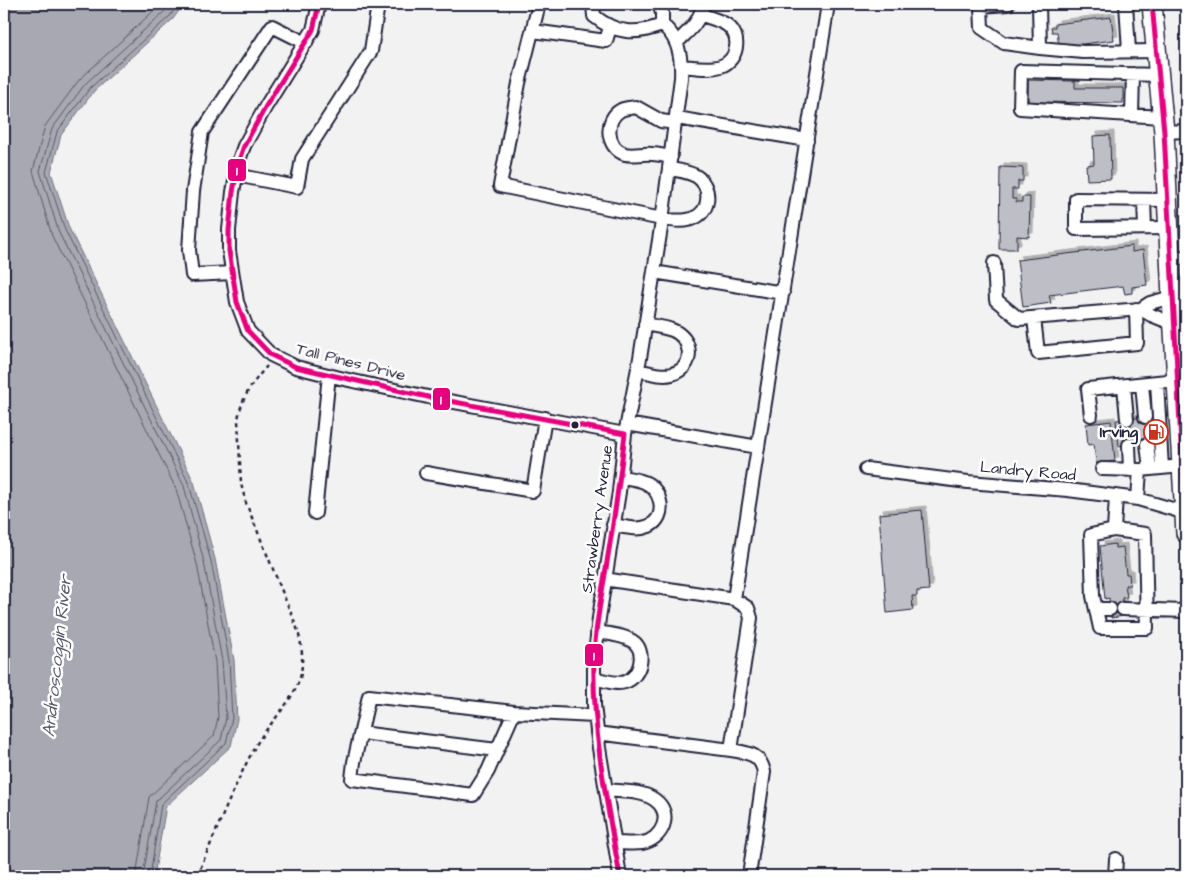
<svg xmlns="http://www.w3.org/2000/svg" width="1190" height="880" viewBox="0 0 1190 880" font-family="'Architects Daughter',sans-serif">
	<defs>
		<filter id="shadow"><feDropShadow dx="4" dy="-4" stdDeviation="0" flood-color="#0004"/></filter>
	</defs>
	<rect width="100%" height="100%" fill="#f2f2f3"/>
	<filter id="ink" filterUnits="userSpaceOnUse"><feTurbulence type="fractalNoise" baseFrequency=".02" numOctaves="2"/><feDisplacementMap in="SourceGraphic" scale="10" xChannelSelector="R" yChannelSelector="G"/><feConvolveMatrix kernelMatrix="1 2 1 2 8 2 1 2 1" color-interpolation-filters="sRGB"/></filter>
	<g filter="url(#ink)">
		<path fill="#a8a8b2" stroke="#727282" d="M 4,4 L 184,4 L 173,19 L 94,91 L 61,135 L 51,172 L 69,228 L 194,482 L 215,559 L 234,660 L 237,719 L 231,746 L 166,806 L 154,876 L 4,876 Z"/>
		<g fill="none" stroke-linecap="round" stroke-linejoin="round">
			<path stroke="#58586b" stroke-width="1" d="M 136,876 L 149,797 L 214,736 L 218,717 L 215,662 L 197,564 L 176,489 L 52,236 L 33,171 L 45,126 L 79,80 L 161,4
				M 143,876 L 156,801 L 221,740 L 226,718 L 222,661 L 204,562 L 184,486 L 59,233 L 40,171 L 52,129 L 85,84 L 165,11 L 171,4
				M 150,876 L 161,804 L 226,743 L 232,718 L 229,660 L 211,561 L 189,484 L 65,230 L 46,172 L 57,132 L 90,88 L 170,16 L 178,4"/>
		</g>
		<path fill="#bebec6" stroke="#22223b" filter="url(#shadow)" d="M 1111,17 L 1114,40 L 1059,47 L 1057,32 L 1052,32 L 1051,27 L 1055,27 L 1055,24 Z
			M 1028,80 L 1075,81 L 1075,88 L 1123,88 L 1123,103 L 1028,102 Z
			M 1110,135 L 1111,179 L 1087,180 L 1086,165 L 1094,164 L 1093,136 Z
			M 1000,167 L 1023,168 L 1023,181 L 1018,181 L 1018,189 L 1012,189 L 1012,199 L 1016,199 L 1016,202 L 1022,202 L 1022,197 L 1030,197 L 1029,237 L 1017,236 L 1017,249 L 999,249 Z
			M 1132,246 L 1132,252 L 1143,250 L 1147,285 L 1132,287 L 1132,293 L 1125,294 L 1123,286 L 1049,295 L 1051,303 L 1023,307 L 1017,260 Z
			M 1155,416 L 1157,443 L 1119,446 L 1116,420 Z
			M 1111,421 L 1115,461 L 1096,463 L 1094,444 L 1088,445 L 1086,424 Z
			M 922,510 L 929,590 L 917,591 L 917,596 L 912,596 L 913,610 L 887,613 L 879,514 Z
			M 1115,544 L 1115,548 L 1123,547 L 1126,574 L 1129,574 L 1130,585 L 1125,585 L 1127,597 L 1122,598 L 1124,616 L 1111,618 L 1109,598 L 1105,599 L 1100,546 Z"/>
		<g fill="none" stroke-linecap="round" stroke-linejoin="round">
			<path stroke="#c8c8ce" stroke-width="12" stroke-dasharray="12 6" stroke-linecap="butt" d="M 1145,417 L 1147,444
				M 1127,419 L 1129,445"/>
			<defs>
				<path id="minor" d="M 319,4 L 313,30 L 266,106 L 244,146 L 239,160 L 233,192 L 229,230 L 229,251 L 237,302 L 248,331 L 271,355 L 296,367 L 344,379 L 428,397 L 625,434
					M 539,4 L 519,83 L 500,186 L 662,219 C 672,220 684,223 694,218 C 711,211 712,186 696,176 C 688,172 678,170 669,169
					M 593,4 L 594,16 C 616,34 636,35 662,25 L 662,13 L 659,4
					M 1008,4 L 981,6 L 982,28 L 1004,43 L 1040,48 L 1083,52 L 1157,51
					M 1039,4 L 1040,48
					M 1126,4 L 1129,51
					M 533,31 L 606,41 L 610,27
					M 676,43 C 689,31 700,22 703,4
					M 682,66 C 694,67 709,70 721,66 C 738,60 742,36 727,25 C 719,20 710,18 702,15
					M 1159,75 L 1021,71 L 1020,108 L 1162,117
					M 1132,115 L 1133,74
					M 677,118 L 807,140
					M 1164,132 L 1186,131
					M 671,157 C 665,156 658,154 652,154 C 643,153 633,156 625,154 C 606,148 604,119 621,110 C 625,108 631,108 636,107 L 661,121 L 675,123
					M 236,175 L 297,187 L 302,159 L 371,51 L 378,4
					M 1144,200 L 1145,228
					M 1168,200 L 1076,199 L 1076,229 L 1169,228
					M 1171,259 L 1186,257
					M 994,263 L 996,300 L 1019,319 L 1141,309 L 1150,303 L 1172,297
					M 654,272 L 783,293
					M 232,273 L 192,275 L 189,250 L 193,191 L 202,132 L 272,26 L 306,43
					M 1141,309 L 1151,315 L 1174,324
					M 1034,318 L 1038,353 L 1137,343 L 1136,309
					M 638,370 C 648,372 661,377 672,374 C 696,367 693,338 672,330 C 664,327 654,326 645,324
					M 1157,382 L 1162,468
					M 1142,384 L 1145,417
					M 1124,386 L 1127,419
					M 1091,415 L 1088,389 L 1177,380
					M 627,424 L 758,447
					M 1147,444 L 1150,469
					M 1129,445 L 1130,470
					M 866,469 L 968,482 L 1068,490 L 1138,499 L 1186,513
					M 1102,469 L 1140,470 L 1182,466
					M 426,473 L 533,491 L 545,418
					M 1138,499 L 1140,470
					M 315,513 L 329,375
					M 613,525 C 625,527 637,531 649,526 C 668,517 662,489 644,482 C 637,479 628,478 621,477
					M 1114,530 L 1145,534 L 1147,628 L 1100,628 L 1093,596 L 1091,535 L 1114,530 L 1116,496
					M 604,579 L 734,599
					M 1096,609 L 1110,609
					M 1123,609 L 1186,611
					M 594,678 C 603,680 616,685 625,682 C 640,677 646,654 635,643 C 626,635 608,634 597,632
					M 514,712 L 488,771 L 473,795 L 352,779 L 354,762 L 369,696 L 514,712 L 595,716
					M 361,733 L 497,750
					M 597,733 L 731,750
					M 606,790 C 621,792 642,790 655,800 C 674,814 662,840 642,843 C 633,844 623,843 615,843
					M 620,876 L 599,748 L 594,705 L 594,664 L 599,618 L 619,492 L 625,434 L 640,358 L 661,228 L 681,78 C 682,58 679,37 662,25
					M 749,876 L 764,772 C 760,753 748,753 731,750 L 751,618 L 748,608 L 734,599 L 828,4
					M 1115,876 L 1116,859"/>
				<path id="highway" d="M 1152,4 L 1164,132 L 1172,297 L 1186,533"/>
			</defs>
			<use href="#minor" stroke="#22223b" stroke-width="16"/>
			<use href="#highway" stroke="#22223b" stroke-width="22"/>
			<path stroke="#22223b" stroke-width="2.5" stroke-dasharray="4 4" stroke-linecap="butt" d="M 198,876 L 202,864 C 219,825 235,783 256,745 C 269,723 292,703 300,678 C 304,661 302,644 297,628 L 246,503 L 241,484 L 238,420 C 241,398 253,382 267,366"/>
			<use href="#minor" stroke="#fff" stroke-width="12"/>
			<use href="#highway" stroke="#fff" stroke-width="19"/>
			<defs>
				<path id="bus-1" d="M 319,4 L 313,30 L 266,106 L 244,146 L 239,160 L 233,192 L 229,230 L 229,251 L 237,302 L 248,331 L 271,355 L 296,367 L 428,397 L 625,434
					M 1152,4 L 1164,132 L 1186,533
					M 620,876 C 607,804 592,731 594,657 C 595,625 602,594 607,562 C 614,520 620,477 625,434"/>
			</defs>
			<use href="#bus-1" stroke="#fff" stroke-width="9"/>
			<use href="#bus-1" stroke="#e5007d" stroke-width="5"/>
		</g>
	</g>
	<defs>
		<symbol id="fuel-ring" viewBox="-11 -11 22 22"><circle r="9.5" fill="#fff" stroke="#c8321e" stroke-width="1.5"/><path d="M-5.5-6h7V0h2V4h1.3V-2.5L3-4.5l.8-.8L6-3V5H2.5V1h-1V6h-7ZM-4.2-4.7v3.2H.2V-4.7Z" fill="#c8321e"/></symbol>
	</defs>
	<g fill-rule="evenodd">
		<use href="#fuel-ring" x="1142" y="418" width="28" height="28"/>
	</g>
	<circle fill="#22223b" stroke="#fff" stroke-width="2" cx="575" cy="425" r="4.5"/>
	<g text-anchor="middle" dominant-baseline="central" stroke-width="5" stroke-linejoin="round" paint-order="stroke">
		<g font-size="16" fill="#22223b" stroke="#fff">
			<text transform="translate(351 362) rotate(14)">Tall Pines Drive</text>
			<text transform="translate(1028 471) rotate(5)">Landry Road</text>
			<text transform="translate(597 519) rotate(-82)">Strawberry Avenue</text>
		</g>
		<g font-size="16" font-weight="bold" fill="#22223b" stroke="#fff" text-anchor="end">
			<text x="1138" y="432">Irving</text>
		</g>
		<g font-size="18" font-style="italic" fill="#58586b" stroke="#fff">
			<text transform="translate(57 656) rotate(-84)">Androscoggin River</text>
		</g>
	</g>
	<g stroke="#fff" stroke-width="2">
		<rect x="227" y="158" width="20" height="24" rx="5" fill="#e5007d"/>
		<rect x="432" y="387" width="19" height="24" rx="5" fill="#e5007d"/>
		<rect x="584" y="643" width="20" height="24" rx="5" fill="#e5007d"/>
	</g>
	<g font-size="14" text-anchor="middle" font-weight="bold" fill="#fff">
		<text x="237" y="175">1</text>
		<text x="441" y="404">1</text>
		<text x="594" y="660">1</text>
	</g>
	<rect width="1190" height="880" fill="none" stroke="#fff" stroke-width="20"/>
	<rect x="10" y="10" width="1170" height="860" fill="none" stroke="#22223b" stroke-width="2" filter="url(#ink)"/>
</svg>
